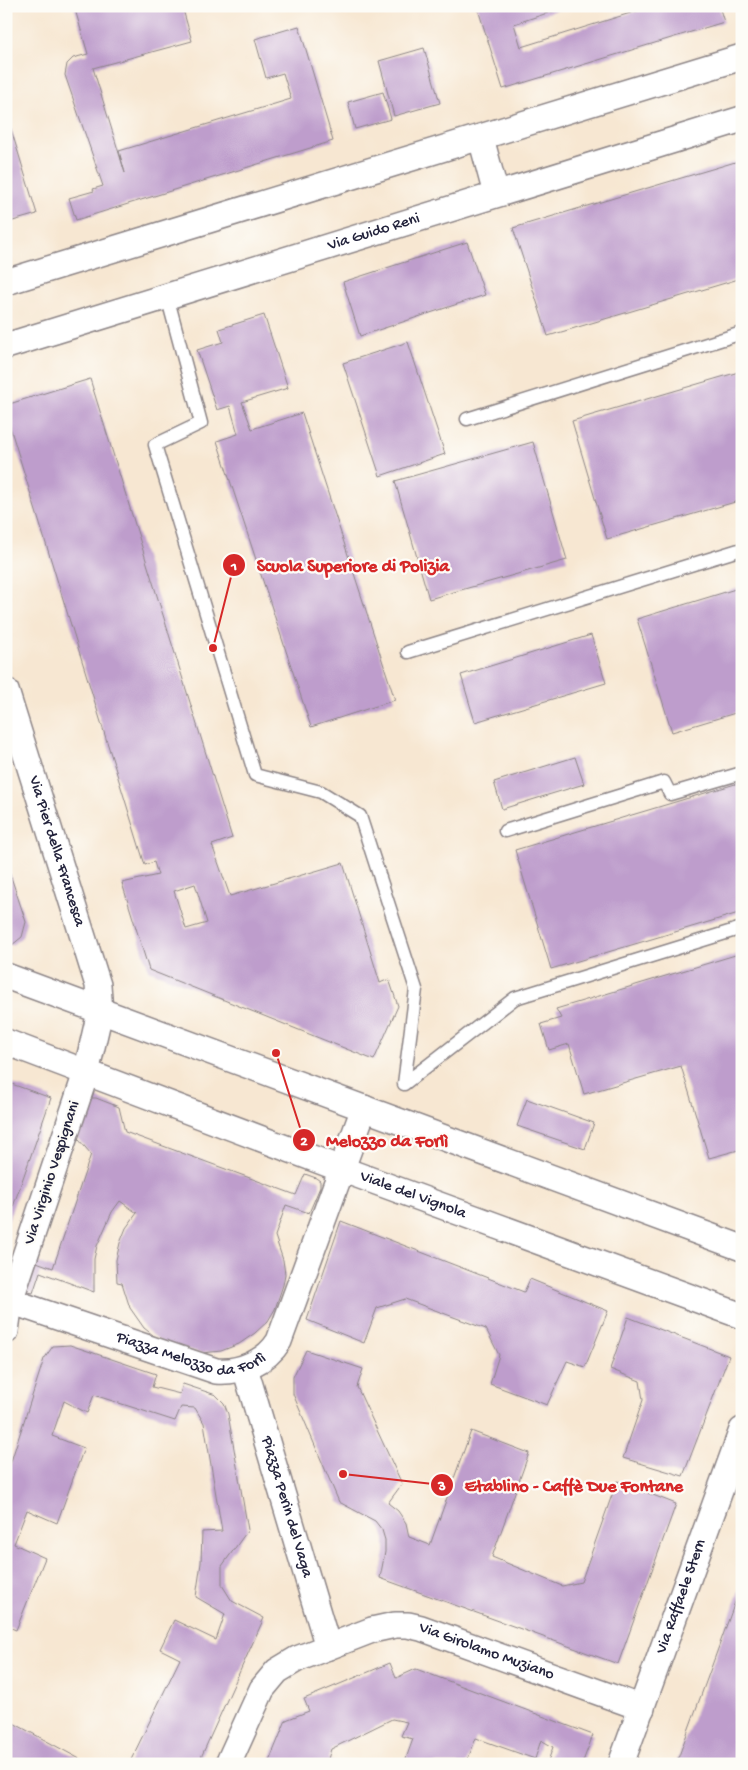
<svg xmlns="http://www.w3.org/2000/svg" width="748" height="1770" viewBox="0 0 748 1770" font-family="'Gochi Hand',sans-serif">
	<rect width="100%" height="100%" fill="#fdfcf7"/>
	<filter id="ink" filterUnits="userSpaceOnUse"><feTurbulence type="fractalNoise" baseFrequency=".02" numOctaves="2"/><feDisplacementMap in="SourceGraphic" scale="10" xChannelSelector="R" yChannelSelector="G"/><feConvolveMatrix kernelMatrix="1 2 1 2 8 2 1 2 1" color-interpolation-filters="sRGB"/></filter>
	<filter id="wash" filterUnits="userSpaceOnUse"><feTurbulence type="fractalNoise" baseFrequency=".0096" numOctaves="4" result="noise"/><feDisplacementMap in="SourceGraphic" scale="20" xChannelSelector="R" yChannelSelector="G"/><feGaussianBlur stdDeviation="1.12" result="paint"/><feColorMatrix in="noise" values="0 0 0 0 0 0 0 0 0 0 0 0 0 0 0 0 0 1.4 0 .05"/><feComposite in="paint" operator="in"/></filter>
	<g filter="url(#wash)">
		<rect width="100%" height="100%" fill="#f7e7d2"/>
		<g id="blocks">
			<path fill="#be9dcc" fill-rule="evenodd" d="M 74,6 L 182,6 L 192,41 L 93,68 L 125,173 L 119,151 L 291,99 L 283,73 L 266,78 L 255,39 L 299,26 L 333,141 L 76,220 L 69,198 L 94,191 L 93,189 L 103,186 L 65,75 L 67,64 L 73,58 L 88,54 Z
				M 477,6 L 569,6 L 514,24 L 521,47 L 653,6 L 719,6 L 724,22 L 503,89 Z
				M 424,48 L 440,103 L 394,116 L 379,61 Z
				M 383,92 L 391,119 L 355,129 L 348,102 Z
				M 6,113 L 37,214 L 6,223 Z
				M 742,160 L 742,278 L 548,336 L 513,228 Z
				M 467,242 L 485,295 L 360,336 L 343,282 Z
				M 264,315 L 288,388 L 242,402 L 252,429 L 302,413 L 395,700 L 311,727 L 217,441 L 238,434 L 230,406 L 217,410 L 197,350 L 223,342 L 219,329 Z
				M 408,342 L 445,454 L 380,476 L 343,363 Z
				M 742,371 L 742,500 L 607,539 L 572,421 Z
				M 90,379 L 232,838 L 212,845 L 230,896 L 343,863 L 380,983 L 389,979 L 398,1006 L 374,1060 L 149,970 L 122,883 L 158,875 L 154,862 L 145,865 L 6,414 L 6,405 ZM 195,884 L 207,923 L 186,929 L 174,891 Z
				M 533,442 L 567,560 L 429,599 L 395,481 Z
				M 742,587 L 742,711 L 672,732 L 637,619 Z
				M 591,635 L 606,683 L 475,722 L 461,675 Z
				M 575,757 L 584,784 L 502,809 L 494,782 Z
				M 742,782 L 742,912 L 551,969 L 515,850 Z
				M 6,862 L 26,922 L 22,937 L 12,945 L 6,945 Z
				M 742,953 L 742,1149 L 709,1158 L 681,1066 L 584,1094 L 569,1044 L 549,1050 L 541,1024 L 561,1018 L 556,1009 Z
				M 6,1082 L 51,1098 L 7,1224 L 6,1224 Z
				M 92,1098 L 96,1098 L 119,1107 L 125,1132 L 296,1195 L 305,1174 L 316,1178 L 320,1181 L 320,1187 L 309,1213 L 286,1205 L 275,1236 L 283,1260 L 285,1274 L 283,1285 L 275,1309 L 268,1321 L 255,1333 L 239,1344 L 221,1351 L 202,1353 L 163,1343 L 144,1328 L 130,1308 L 122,1283 L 117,1282 L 116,1260 L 120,1243 L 126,1228 L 137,1213 L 120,1201 L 112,1212 L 97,1246 L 94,1259 L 94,1292 L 40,1272 L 33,1293 L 28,1292 L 25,1288 L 31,1260 L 53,1268 L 91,1154 L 74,1134 L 87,1099 Z
				M 527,1099 L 594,1123 L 585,1149 L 517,1126 Z
				M 341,1221 L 524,1292 L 530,1279 L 608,1311 L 585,1367 L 567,1361 L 547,1405 L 490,1384 L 499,1355 L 486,1329 L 405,1299 L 377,1308 L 364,1343 L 307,1320 Z
				M 628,1317 L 729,1356 L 683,1476 L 623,1458 L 643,1400 L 640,1381 L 610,1369 Z
				M 70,1345 L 156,1374 L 152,1387 L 180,1394 L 183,1384 L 216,1395 L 224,1403 L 228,1414 L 248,1530 L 222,1566 L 222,1585 L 232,1601 L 264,1618 L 198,1764 L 129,1764 L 180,1659 L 160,1649 L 174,1620 L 216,1640 L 225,1614 L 196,1597 L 201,1563 L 202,1532 L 222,1531 L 204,1423 L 195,1408 L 181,1407 L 175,1421 L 94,1395 L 87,1413 L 64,1401 L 52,1436 L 84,1448 L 57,1523 L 27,1510 L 14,1544 L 45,1558 L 16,1630 L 6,1626 L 6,1477 L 44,1359 L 53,1346 Z
				M 306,1350 L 363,1369 L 357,1387 L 402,1484 L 388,1503 L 398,1511 L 406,1523 L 409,1537 L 430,1545 L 471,1431 L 529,1453 L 492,1557 L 562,1586 L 581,1582 L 617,1481 L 676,1504 L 618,1664 L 380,1578 L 385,1552 L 385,1540 L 382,1530 L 375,1521 L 339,1502 L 293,1394 L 293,1377 Z
				M 742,1583 L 742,1731 L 737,1743 L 742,1745 L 742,1764 L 676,1764 Z
				M 390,1663 L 396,1678 L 416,1669 L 593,1735 L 582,1764 L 547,1764 L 553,1747 L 541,1740 L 535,1759 L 476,1738 L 466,1764 L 404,1764 L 413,1739 L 401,1736 L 407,1722 L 392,1719 L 331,1749 L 328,1759 L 336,1764 L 268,1764 L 286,1720 L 309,1711 L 304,1699 Z
				M 6,1719 L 89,1764 L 6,1764 Z"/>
		</g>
	</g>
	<g filter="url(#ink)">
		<use href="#blocks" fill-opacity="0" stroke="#8c8486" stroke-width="1"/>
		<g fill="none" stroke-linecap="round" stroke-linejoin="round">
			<defs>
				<path id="lane" d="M 167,296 L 201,423 L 155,445 L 255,775 L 321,792 L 360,816 L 416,989 L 404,1084 L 515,998 L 742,928
					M 467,419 L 742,333
					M 408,652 L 742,549
					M 505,831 L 664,782 L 670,794 L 742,773"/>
				<g id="street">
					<path d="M 481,138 L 496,194"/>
					<path d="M 6,282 L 742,57"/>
					<path id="s1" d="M 6,346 L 742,119"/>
					<path id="s2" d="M 6,691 L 98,985 L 100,1012 L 86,1073 L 10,1301 L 6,1331"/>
					<path d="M 6,976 L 742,1248"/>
					<path id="s3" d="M 6,1042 L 341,1169 L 742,1316"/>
					<path id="s4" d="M 10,1301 L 216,1371 C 240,1373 266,1362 279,1341 L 364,1108"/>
					<path id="s5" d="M 245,1368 L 328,1647"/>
					<path id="s6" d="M 228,1764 L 262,1689 L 277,1671 L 297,1659 L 372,1630 L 395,1625 L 408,1625 L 421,1628 L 642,1708"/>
					<path id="s7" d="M 621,1764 L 742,1430"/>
				</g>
			</defs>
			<use href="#lane" stroke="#8c8486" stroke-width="15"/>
			<use href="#street" stroke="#8c8486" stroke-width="28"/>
			<use href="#lane" stroke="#fff" stroke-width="12"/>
			<use href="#street" stroke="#fff" stroke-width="25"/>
		</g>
	</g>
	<g text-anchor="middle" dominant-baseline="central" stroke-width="4.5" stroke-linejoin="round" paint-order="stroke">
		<g font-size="16" fill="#22223b" stroke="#fdfcf7">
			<text stroke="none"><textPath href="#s1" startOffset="385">Via Guido Reni</textPath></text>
			<text stroke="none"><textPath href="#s2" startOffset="168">Via Pier della Francesca</textPath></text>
			<text transform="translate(53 1173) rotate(-72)">Via Virginio Vespignani</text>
			<text stroke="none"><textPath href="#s3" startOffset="435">Viale del Vignola</textPath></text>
			<text stroke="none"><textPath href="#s4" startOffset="191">Piazza Melozzo da Forlì</textPath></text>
			<text stroke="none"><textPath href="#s5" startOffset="145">Piazza Perin del Vaga</textPath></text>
			<text stroke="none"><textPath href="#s7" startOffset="178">Via Raffaele Stern</textPath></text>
			<text stroke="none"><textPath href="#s6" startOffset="329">Via Girolamo Muziano</textPath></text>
		</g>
	</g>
	<path fill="none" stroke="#d62828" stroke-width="2" d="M213 648L234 565M276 1053L304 1140M343 1474L442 1485"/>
	<g fill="#d62828" stroke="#fdfcf7" stroke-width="2">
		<circle cx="213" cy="648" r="5"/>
		<circle cx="276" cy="1053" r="5"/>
		<circle cx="343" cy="1474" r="5"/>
		<circle cx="234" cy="565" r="12"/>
		<circle cx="304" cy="1140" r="12"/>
		<circle cx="442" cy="1485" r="12"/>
	</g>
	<g font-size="15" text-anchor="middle" font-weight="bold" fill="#fff">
		<text x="234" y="570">1</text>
		<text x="304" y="1145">2</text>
		<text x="442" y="1490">3</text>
	</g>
	<g font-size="18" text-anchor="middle" font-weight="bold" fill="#d62828" stroke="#fdfcf7" stroke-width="4.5" stroke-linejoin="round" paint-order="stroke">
		<text x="353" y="571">Scuola Superiore di Polizia</text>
		<text x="387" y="1146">Melozzo da Forlì</text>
		<text x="574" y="1491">Etablino - Caffè Due Fontane</text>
	</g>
	<rect width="748" height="1770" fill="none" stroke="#fdfcf7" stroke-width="25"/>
</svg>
